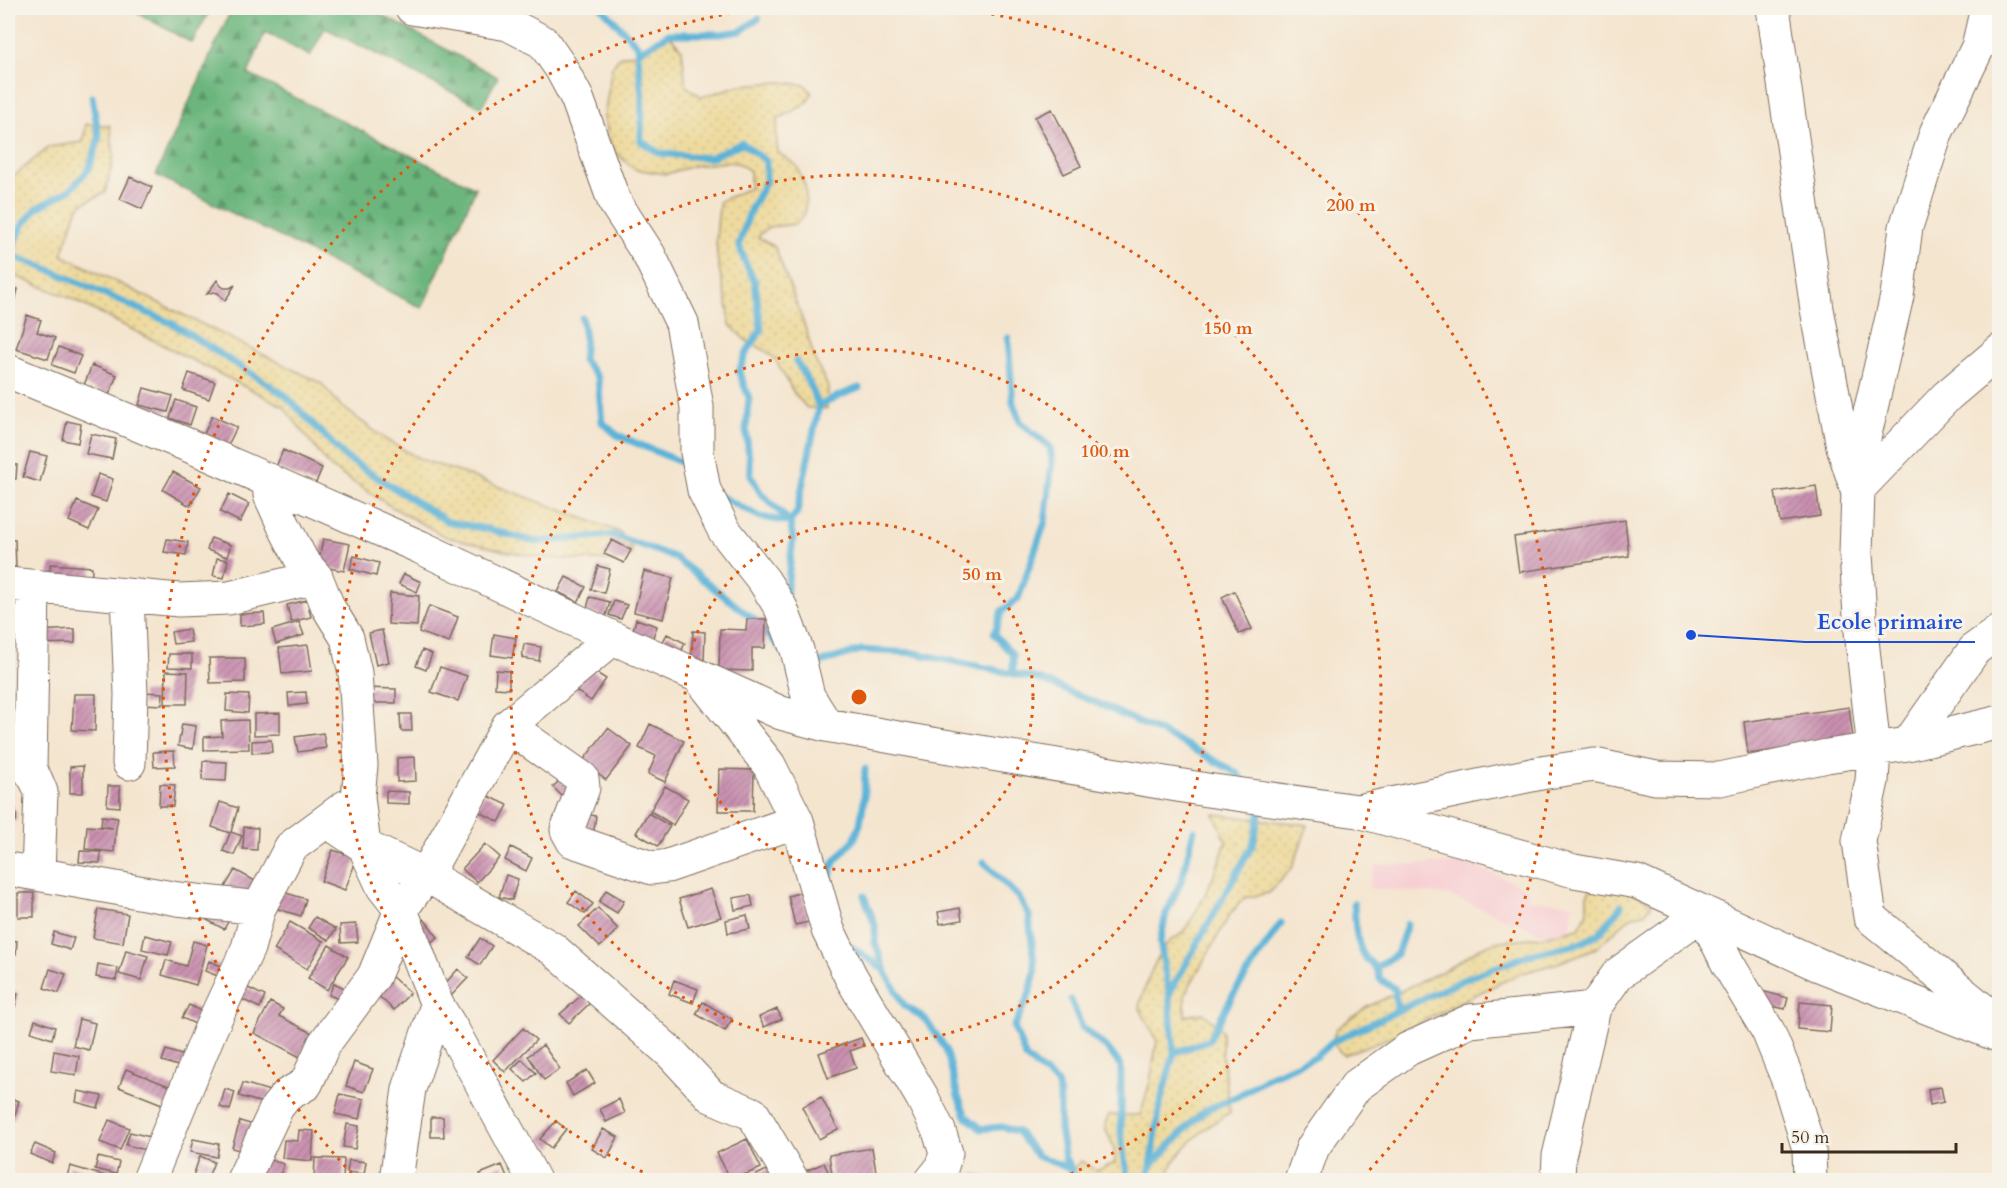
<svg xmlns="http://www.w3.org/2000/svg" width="2007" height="1188" viewBox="0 0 2007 1188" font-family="Cardo,serif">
	<defs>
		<pattern id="forest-firs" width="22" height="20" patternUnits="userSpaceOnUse" patternTransform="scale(1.5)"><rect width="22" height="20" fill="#6cb67e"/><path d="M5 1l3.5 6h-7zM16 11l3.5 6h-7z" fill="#5a9467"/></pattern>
		<pattern id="sand-dots" width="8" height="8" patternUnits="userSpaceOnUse" patternTransform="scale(1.5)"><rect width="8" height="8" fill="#eeda9e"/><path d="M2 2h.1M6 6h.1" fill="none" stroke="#cdbb88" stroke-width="1.8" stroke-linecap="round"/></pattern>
		<pattern id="building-hatch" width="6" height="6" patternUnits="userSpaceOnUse" patternTransform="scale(1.5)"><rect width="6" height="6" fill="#ca91b1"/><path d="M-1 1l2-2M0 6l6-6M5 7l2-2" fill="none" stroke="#a5778f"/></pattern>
	</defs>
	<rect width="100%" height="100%" fill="#f7f3e8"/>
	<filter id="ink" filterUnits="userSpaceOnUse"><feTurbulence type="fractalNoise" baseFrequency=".0167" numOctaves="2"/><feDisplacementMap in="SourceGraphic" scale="12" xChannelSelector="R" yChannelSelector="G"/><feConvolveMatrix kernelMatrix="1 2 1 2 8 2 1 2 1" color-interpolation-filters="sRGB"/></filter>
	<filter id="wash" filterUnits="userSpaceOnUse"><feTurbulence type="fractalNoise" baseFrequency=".008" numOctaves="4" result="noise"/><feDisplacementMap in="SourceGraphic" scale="24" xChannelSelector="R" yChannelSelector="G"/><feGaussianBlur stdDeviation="1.35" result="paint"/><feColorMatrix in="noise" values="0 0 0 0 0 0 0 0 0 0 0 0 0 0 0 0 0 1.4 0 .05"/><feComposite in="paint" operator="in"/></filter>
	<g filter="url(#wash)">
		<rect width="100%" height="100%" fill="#f4e5cf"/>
		<path fill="#f7cfd3" d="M 1468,863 L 1527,888 L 1528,899 L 1573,904 L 1570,930 L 1548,936 L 1448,895 L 1368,888 L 1376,865 Z"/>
		<path fill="url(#forest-firs)" stroke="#54704e" stroke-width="1.5" d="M 128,8 L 211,8 L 192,43 Z
			M 232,8 L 369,8 L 498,77 L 481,107 L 325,28 L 310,56 L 265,32 L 248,74 L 476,188 L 422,308 L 156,175 Z"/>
		<path fill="url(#sand-dots)" stroke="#94825e" stroke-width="1.5" d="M 669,34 L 682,50 L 686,86 L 702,97 L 740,85 L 782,82 L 805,85 L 812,93 L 806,104 L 778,119 L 776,134 L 778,152 L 797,166 L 806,189 L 805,214 L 796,224 L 768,227 L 758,237 L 775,247 L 805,327 L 815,360 L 828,387 L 827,409 L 807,408 L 794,393 L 775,359 L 766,351 L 745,340 L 730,325 C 729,304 723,289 719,268 C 714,245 717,224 720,201 L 750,188 L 750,171 L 738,163 L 726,162 L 693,166 L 666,174 L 634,169 L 612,149 L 604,117 L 612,67 L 619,57 L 638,52 Z
			M 86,124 L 110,126 L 114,156 L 105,193 L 83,203 L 77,210 L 62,255 L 321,383 L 340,405 L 388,441 L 420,459 L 465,474 L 620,532 L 632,549 L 631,556 L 614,561 L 546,558 L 505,551 L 446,537 L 392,507 L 330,467 L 283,406 L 70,298 L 8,273 L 8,181 L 49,147 L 83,142 Z
			M 1214,814 L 1308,825 L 1292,868 L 1269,893 L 1244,898 L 1231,913 L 1185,994 L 1185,1016 L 1203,1013 L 1222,1030 L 1222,1052 L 1230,1112 C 1205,1128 1174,1150 1166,1180 L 1062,1180 L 1081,1161 L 1096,1171 L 1115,1163 C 1115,1157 1115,1148 1112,1143 C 1107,1130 1101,1129 1109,1115 L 1140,1115 L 1150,1082 L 1157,1041 L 1139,1007 C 1145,985 1153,962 1167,944 C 1171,939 1178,937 1182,933 C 1199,912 1219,867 1226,841 Z
			M 1609,880 L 1653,903 L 1646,912 L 1631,917 L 1596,948 L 1558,963 L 1519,974 L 1460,1002 L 1399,1034 L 1343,1055 L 1332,1042 L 1336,1029 L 1367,1007 L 1447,969 L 1478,949 L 1495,942 L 1548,936 L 1579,928 L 1587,913 L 1587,895 L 1592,887 Z"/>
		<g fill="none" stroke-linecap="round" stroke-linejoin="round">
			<path stroke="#5bb3d8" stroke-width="7" d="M 602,8 L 637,45 L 642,97 L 641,141 L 659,153 L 709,158 L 742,143 L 766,161 L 766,181 L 750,211 L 739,244 L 744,260 L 755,282 L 761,330 L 745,355 L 739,372 L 749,398 L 746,430 L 751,476 L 760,492 L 790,522 L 793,539 L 786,596
				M 638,52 L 669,34 L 721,34 L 741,31 L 758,19
				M 8,254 L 50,270 L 173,324 L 285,395 L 345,457 L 448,522 L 487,529 L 536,542 L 613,535 L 674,557 L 756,621 L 783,651
				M 10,255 L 22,226 L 37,208 L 70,190 L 89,169 L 99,138 L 92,97
				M 582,318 L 585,338 L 583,360 L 598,378 L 602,422 L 617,435 L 690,466
				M 1008,338 L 1013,403 L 1021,423 L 1050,447 L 1052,463 L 1045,522 L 1018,599 L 1002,611 L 994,634 L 1013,655 L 1013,673
				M 796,361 L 809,383 L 819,406
				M 720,496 L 760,517 L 790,522 L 797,512 L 819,406 L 841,395 L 859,388
				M 809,666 L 861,650 L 914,653 L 1038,679 L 1097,703 L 1177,740 L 1237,773 L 1246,785
				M 984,862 L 1019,898 L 1029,915 L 1035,972 L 1029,995 L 1014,1027 L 1026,1058 L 1057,1083 L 1060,1095 L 1060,1129 L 1065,1158 L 1077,1180
				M 828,886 L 834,862 L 854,840 L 860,824 L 864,800 L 865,769
				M 864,896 L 875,925 L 875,943 L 884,968
				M 1354,903 C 1355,919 1355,936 1362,952 C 1367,964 1376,961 1380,979 L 1395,989 L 1397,1011
				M 851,947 L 884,969 L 904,1005 L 925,1019 L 946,1049 L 958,1096 L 966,1116 L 981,1129 L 1002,1127 L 1018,1132 L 1037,1156 L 1071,1169
				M 1377,967 L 1397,954 L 1407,924
				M 1169,994 L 1160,942 L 1166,914 L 1182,879 L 1194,830
				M 1071,1000 L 1082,1027 L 1108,1049 L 1121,1066 L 1121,1135 L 1128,1180
				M 1174,1053 L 1209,1040 L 1233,995 L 1281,923
				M 1152,1165 L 1193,1121 L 1208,1109 L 1238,1096 L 1270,1076 L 1315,1057 L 1332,1042 L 1469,977 L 1529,955 L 1581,943 L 1600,933 L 1621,906
				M 967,1180 L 977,1177 L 983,1180
				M 1147,1180 L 1151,1166 L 1160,1104 L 1174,1053 L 1169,994 L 1253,844 L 1261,806"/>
		</g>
		<g id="blocks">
			<path fill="url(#building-hatch)" d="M 1052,109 L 1081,166 L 1064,174 L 1035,117 Z
				M 130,177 L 152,187 L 142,209 L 120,199 Z
				M 217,280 L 220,285 L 224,288 L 230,288 L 235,285 L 225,301 L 218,293 L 213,292 L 207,294 Z
				M 8,287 L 18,289 L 15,301 L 8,300 Z
				M 27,315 L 41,320 L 37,332 L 55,338 L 48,359 L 16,349 Z
				M 59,347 L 81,356 L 74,373 L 52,365 Z
				M 92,365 L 117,375 L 109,395 L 84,385 Z
				M 189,373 L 215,382 L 209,399 L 183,390 Z
				M 144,388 L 173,396 L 168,412 L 139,405 Z
				M 176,400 L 196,407 L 190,425 L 170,418 Z
				M 212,416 L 237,427 L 228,445 L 204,434 Z
				M 67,421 L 81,424 L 78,443 L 63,440 Z
				M 91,434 L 116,439 L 112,459 L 86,454 Z
				M 283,450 L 322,468 L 315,485 L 276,467 Z
				M 30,452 L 47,456 L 40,482 L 23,477 Z
				M 8,464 L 17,465 L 16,479 L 8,479 Z
				M 173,472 L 201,487 L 190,506 L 163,490 Z
				M 98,474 L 113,479 L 106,502 L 91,497 Z
				M 1816,486 L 1820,516 L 1780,522 L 1775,492 Z
				M 229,494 L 249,504 L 240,522 L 220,512 Z
				M 77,501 L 98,510 L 89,530 L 69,521 Z
				M 1625,520 L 1629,556 L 1519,572 L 1514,537 Z
				M 211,538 L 231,545 L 227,557 L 207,550 Z
				M 167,539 L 188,542 L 186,555 L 164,552 Z
				M 323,539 L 350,544 L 344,571 L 318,566 Z
				M 8,540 L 15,540 L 16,567 L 8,567 Z
				M 612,540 L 631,550 L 624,563 L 604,554 Z
				M 354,556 L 379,563 L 376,576 L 350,569 Z
				M 217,558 L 228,560 L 224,578 L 213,576 Z
				M 50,564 L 92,567 L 91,589 L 49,587 Z
				M 598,566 L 610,569 L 604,593 L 591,589 Z
				M 644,571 L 673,578 L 663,619 L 634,612 Z
				M 404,574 L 421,582 L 417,592 L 399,584 Z
				M 566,577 L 586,587 L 578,602 L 558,592 Z
				M 1234,591 L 1252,629 L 1239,634 L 1222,597 Z
				M 390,593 L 419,596 L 417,626 L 388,624 Z
				M 590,597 L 610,602 L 606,616 L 586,612 Z
				M 307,600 L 311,617 L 291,622 L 287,605 Z
				M 614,601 L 627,605 L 621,619 L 609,615 Z
				M 429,606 L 458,617 L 449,643 L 419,632 Z
				M 264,613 L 265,624 L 240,626 L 240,614 Z
				M 636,619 L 657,626 L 652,640 L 632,634 Z
				M 747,619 L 766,619 L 765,648 L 752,648 L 752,671 L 719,670 L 720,629 L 746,630 Z
				M 299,622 L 304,635 L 276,644 L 272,630 Z
				M 75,629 L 75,643 L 36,644 L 35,631 Z
				M 189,629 L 191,642 L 173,644 L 171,632 Z
				M 382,630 L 389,662 L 376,665 L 369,633 Z
				M 693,631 L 705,632 L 704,661 L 691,661 Z
				M 494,634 L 516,638 L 512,658 L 491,655 Z
				M 667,634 L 685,643 L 679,656 L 660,647 Z
				M 524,644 L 541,647 L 539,661 L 522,658 Z
				M 308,645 L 312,671 L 282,674 L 279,648 Z
				M 422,650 L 432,654 L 426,670 L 416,666 Z
				M 169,654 L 192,654 L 192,668 L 168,667 Z
				M 209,658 L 245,658 L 245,682 L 210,683 Z
				M 581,663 L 606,679 L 591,701 L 566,684 Z
				M 440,667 L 467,676 L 458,701 L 431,692 Z
				M 496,670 L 509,671 L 509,689 L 495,688 Z
				M 166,671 L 188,672 L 187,704 L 165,704 Z
				M 364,688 L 396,689 L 396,703 L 364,703 Z
				M 142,692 L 163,693 L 162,705 L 142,704 Z
				M 306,692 L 307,704 L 289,706 L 288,693 Z
				M 74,694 L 96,694 L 95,731 L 72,730 Z
				M 227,694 L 249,695 L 248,713 L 226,711 Z
				M 1849,707 L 1853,739 L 1748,754 L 1744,722 Z
				M 280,713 L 280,734 L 254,735 L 254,714 Z
				M 400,714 L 411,714 L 412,731 L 401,731 Z
				M 248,720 L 249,749 L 204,750 L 204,737 L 222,736 L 221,721 Z
				M 182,724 L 196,726 L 193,749 L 178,746 Z
				M 650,724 L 684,741 L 665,782 L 648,774 L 656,756 L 639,748 Z
				M 608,728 L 632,746 L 606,780 L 582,762 Z
				M 323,733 L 326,748 L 298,752 L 295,737 Z
				M 271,740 L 272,752 L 252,753 L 252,741 Z
				M 174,751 L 175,766 L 154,767 L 153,752 Z
				M 415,757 L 416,781 L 397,782 L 397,758 Z
				M 203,761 L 227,762 L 226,781 L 202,780 Z
				M 83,766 L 83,793 L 70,793 L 70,767 Z
				M 719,769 L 754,770 L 753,811 L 718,811 Z
				M 562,778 L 577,794 L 568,802 L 553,787 Z
				M 160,784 L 175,785 L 173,806 L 159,806 Z
				M 108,786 L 120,786 L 120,807 L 107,806 Z
				M 665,786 L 688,799 L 673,825 L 650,811 Z
				M 386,791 L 409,792 L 409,804 L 386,803 Z
				M 484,794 L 508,805 L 499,822 L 476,810 Z
				M 220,802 L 238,808 L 231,832 L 242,836 L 234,855 L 223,851 L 230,833 L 212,827 Z
				M 8,810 L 16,810 L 16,821 L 8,821 Z
				M 580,813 L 596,816 L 593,836 L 576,833 Z
				M 648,813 L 670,826 L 658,846 L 636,833 Z
				M 102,816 L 118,818 L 116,828 L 114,852 L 85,849 L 87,826 L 113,828 L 101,826 Z
				M 244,827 L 258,828 L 257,850 L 243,849 Z
				M 485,844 L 500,857 L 477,882 L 462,869 Z
				M 511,847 L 532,858 L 526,871 L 505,860 Z
				M 333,850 L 357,858 L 345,890 L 321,881 Z
				M 80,851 L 101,852 L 100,863 L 79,862 Z
				M 235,870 L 257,882 L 243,905 L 222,892 Z
				M 506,875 L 518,879 L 512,900 L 499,897 Z
				M 711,889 L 721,917 L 688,927 L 679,899 Z
				M 276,890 L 306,899 L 301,916 L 271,907 Z
				M 606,890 L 624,901 L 617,913 L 599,902 Z
				M 576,891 L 593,904 L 585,914 L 568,902 Z
				M 802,892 L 809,922 L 795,925 L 788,896 Z
				M 18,893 L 34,893 L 34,917 L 18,917 Z
				M 751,895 L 753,906 L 735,910 L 733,898 Z
				M 210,908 L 230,918 L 224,929 L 205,919 Z
				M 598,908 L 618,929 L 600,947 L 579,926 Z
				M 960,908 L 962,920 L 940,924 L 938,912 Z
				M 98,909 L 128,914 L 123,943 L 93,938 Z
				M 747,915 L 750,929 L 728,933 L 726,920 Z
				M 315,917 L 336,929 L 329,940 L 308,928 Z
				M 424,919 L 438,937 L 426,946 L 413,928 Z
				M 290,922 L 323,941 L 307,969 L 274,950 Z
				M 356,924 L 358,942 L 341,943 L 340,925 Z
				M 54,932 L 74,938 L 70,950 L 51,944 Z
				M 145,935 L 172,942 L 168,955 L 142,949 Z
				M 480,938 L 492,946 L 480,965 L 468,957 Z
				M 8,940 L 17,941 L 16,954 L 8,953 Z
				M 193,941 L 207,945 L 196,985 L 162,975 L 166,960 L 186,966 Z
				M 329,945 L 348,957 L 327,990 L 308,978 Z
				M 126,950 L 148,956 L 141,980 L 119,974 Z
				M 209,961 L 226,968 L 223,978 L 205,971 Z
				M 98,964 L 118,968 L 116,980 L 96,977 Z
				M 50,969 L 66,974 L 59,993 L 44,988 Z
				M 458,969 L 468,978 L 451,996 L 442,987 Z
				M 390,975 L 410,993 L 394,1010 L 374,992 Z
				M 674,980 L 698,989 L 693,1003 L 669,994 Z
				M 334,983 L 351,991 L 346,1002 L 329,995 Z
				M 246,987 L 265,996 L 260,1008 L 241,999 Z
				M 8,991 L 18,993 L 15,1007 L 8,1006 Z
				M 1762,991 L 1788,998 L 1785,1009 L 1759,1003 Z
				M 582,995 L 590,1003 L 569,1023 L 560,1014 Z
				M 270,1002 L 283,1009 L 279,1016 L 312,1033 L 300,1057 L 254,1033 Z
				M 703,1002 L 732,1019 L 725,1031 L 696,1014 Z
				M 1800,1002 L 1832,1005 L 1830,1032 L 1798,1029 Z
				M 189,1005 L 210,1015 L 204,1028 L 182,1018 Z
				M 777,1009 L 782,1019 L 764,1027 L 759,1017 Z
				M 79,1019 L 95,1023 L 89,1050 L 73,1046 Z
				M 35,1020 L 55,1027 L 52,1039 L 31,1032 Z
				M 523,1028 L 536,1040 L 505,1072 L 493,1060 Z
				M 861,1038 L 864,1046 L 850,1051 L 856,1068 L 828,1078 L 819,1053 Z
				M 543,1045 L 560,1069 L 544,1080 L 528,1056 Z
				M 166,1050 L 191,1058 L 187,1069 L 162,1061 Z
				M 54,1051 L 79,1056 L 76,1075 L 51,1071 Z
				M 522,1059 L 536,1073 L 526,1082 L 512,1069 Z
				M 354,1062 L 373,1069 L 364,1092 L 346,1086 Z
				M 126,1069 L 184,1092 L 177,1110 L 119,1087 Z
				M 587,1070 L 595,1083 L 573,1096 L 566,1083 Z
				M 243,1083 L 270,1091 L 266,1104 L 239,1096 Z
				M 1941,1087 L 1944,1102 L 1930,1105 L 1928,1089 Z
				M 225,1089 L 235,1092 L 230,1110 L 220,1107 Z
				M 78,1091 L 102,1096 L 98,1108 L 76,1102 Z
				M 340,1094 L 364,1099 L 360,1119 L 335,1114 Z
				M 821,1097 L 838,1129 L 819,1139 L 802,1107 Z
				M 9,1098 L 19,1101 L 14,1119 L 8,1118 Z
				M 619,1099 L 625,1113 L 606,1122 L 600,1109 Z
				M 431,1117 L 443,1117 L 444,1137 L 431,1137 Z
				M 109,1120 L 129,1128 L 120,1150 L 100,1142 Z
				M 240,1121 L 254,1125 L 246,1152 L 232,1148 Z
				M 556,1121 L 566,1129 L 551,1148 L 540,1139 Z
				M 347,1124 L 359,1126 L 355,1149 L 343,1147 Z
				M 603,1129 L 618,1137 L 607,1158 L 592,1149 Z
				M 299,1130 L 314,1131 L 312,1161 L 282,1158 L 284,1140 L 298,1141 Z
				M 130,1132 L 150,1137 L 146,1150 L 126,1145 Z
				M 193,1139 L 219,1144 L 217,1157 L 190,1152 Z
				M 747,1139 L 761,1168 L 731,1180 L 717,1153 Z
				M 35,1144 L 56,1153 L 52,1163 L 30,1154 Z
				M 872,1148 L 877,1177 L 857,1180 L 833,1180 L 829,1155 Z
				M 200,1156 L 214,1162 L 207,1180 L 193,1176 Z
				M 257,1156 L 284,1164 L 278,1180 L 257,1180 Z
				M 98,1157 L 119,1162 L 116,1174 L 95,1169 Z
				M 315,1158 L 344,1159 L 343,1180 L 314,1180 Z
				M 349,1160 L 366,1162 L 364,1174 L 347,1172 Z
				M 824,1163 L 832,1180 L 804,1180 L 801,1173 Z
				M 502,1165 L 508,1179 L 483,1180 L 480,1174 Z
				M 776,1165 L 784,1180 L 750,1180 L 749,1179 Z
				M 70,1166 L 119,1180 L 66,1180 Z"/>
		</g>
	</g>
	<g filter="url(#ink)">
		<use href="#blocks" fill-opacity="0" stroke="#7c6b5c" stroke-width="1.5"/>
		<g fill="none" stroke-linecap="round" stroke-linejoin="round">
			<defs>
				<path id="minor" d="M 412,8 L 508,24 L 543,42 L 561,68 L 577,98 L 614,201 L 649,255 L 682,323 L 697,407 L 697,452 L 704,490 L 724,530 L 764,581 L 781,608 L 797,650 L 808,696 L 826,725
					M 1773,8 L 1817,309 L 1843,447 L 1857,490 L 1947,396 L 2000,351
					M 1987,8 L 1978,47 L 1936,133 L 1906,227 L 1897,296 L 1859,460 L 1856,554 L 1861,631 L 1874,750 L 1872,781 L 1859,841 L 1870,917 L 2000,1024
					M 8,371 L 190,446 L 420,547 L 613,638 L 781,713 L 826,725 L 920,742 L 1207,790 L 1358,811 L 1574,871 L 1637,882 L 1819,965 L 2000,1036
					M 269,480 L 270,495 L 285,528 L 302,561 L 316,577 L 328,607 L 347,638 L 355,673 L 361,766 L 358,797 L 364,846 L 383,887 L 401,910 L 437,1005 L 453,1031 L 534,1180
					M 8,584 L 179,600 L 229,598 L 316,577
					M 33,587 L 30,771 L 36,780 L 41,792 L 38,873
					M 127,595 L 131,694 L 129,763
					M 703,682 L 769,765 L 797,821 L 828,930 L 851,977 L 922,1097 L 939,1131 L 946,1153 L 941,1169 L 932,1180
					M 508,726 L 582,778 L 583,788 L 567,830 L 573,841 L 652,868 L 668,866 L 797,821
					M 1908,744 L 1975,649 L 2000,631
					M 1363,810 L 1541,773 L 1594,765 L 1656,778 L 1720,779 L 1827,756 L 1908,744 L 2000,722
					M 327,821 L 364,846 L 426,875 L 553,949 L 672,1054 L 711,1096 L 753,1114 L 792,1180
					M 8,869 L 178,899 L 259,908
					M 149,1180 L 211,1028 L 248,948 L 259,908 L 291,847 L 345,807
					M 243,1180 L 277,1107 L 287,1095 L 306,1084 L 324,1044 L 374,976 L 401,910 L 426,875 L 508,726 L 613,638
					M 396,1180 L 409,1089 L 437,1005
					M 1301,1180 L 1313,1147 L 1356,1086 L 1408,1049 L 1470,1021 L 1594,1008
					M 1558,1180 L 1559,1156 L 1594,1008 L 1618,974 L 1703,913 L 1728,964 L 1768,1031 L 1788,1080 L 1809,1149 L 1810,1180"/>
			</defs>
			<use href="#minor" stroke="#7c6b5c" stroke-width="35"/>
			<use href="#minor" stroke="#fff" stroke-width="33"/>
		</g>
	</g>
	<g fill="none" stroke="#df570d" stroke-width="3" stroke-dasharray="3 6">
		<circle cx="859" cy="697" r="174"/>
		<circle cx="859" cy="697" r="348"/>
		<path d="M659 1179A522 522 0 1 1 1059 1179"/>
		<path d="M358 1180A696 696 0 0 1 762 8M956 8A696 696 0 0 1 1360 1180"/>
	</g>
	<circle cx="859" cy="697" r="9" fill="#df570d" stroke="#f7f3e8" stroke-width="3"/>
	<g font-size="18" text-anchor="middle" font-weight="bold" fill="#df570d" stroke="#f7f3e8" stroke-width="6" stroke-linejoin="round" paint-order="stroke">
		<text x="1351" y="211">200 m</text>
		<text x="1228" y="334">150 m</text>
		<text x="1105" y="457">100 m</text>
		<text x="982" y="580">50 m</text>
	</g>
	<path fill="none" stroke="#1d4ed8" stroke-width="2" d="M1691 635L1805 642H1975"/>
	<circle fill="#1d4ed8" stroke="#f7f3e8" stroke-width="2" cx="1691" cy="635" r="6"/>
	<g font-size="22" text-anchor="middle" font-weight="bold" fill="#1d4ed8" stroke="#f7f3e8" stroke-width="6" stroke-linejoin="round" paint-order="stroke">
		<text x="1890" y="629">Ecole primaire</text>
	</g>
	<rect width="2007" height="1188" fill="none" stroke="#f7f3e8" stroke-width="30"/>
	<path d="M1782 1143v9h174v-9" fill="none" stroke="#3b2a1e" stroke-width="3"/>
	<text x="1791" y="1143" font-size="18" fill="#3b2a1e" stroke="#f7f3e8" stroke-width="4.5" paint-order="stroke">50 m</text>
</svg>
